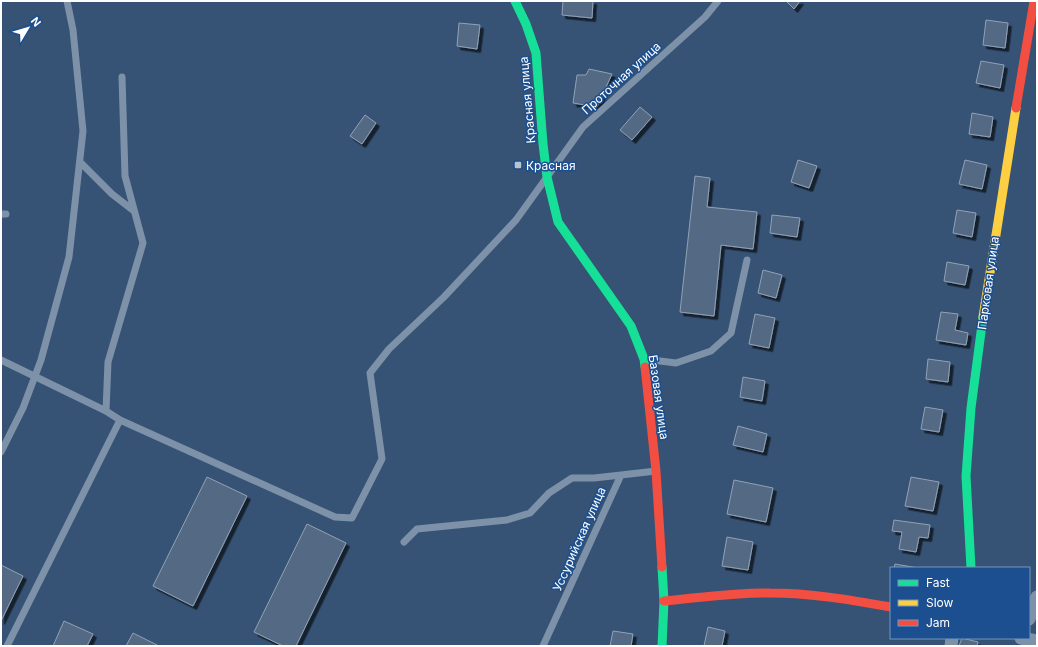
<svg xmlns="http://www.w3.org/2000/svg" width="1038" height="647" viewBox="0 0 1038 647" font-family="Inter,sans-serif">
	<defs>
		<filter id="shadow"><feDropShadow dx="3.5" dy="3.5" stdDeviation="0" flood-color="#0009"/></filter>
	</defs>
	<rect width="100%" height="100%" fill="#365274"/>
	<path fill="#526984" stroke="#92a2b6" filter="url(#shadow)" d="M 563,1 L 593,1 L 592,18 L 562,15 Z
		M 786,1 L 800,1 L 794,9 Z
		M 986,20 L 1008,23 L 1005,48 L 983,45 Z
		M 459,23 L 480,25 L 477,49 L 457,46 Z
		M 981,61 L 1004,65 L 1000,88 L 976,83 Z
		M 589,69 L 612,74 L 597,107 L 573,103 L 577,75 L 586,75 Z
		M 640,107 L 652,117 L 632,140 L 620,130 Z
		M 972,113 L 993,117 L 990,137 L 969,134 Z
		M 365,115 L 376,123 L 362,144 L 350,136 Z
		M 798,160 L 817,166 L 809,188 L 791,182 Z
		M 965,160 L 987,165 L 982,189 L 959,184 Z
		M 695,176 L 710,178 L 707,207 L 757,212 L 753,249 L 721,245 L 714,316 L 680,312 Z
		M 957,210 L 976,213 L 972,237 L 953,233 Z
		M 772,215 L 800,218 L 797,237 L 770,233 Z
		M 947,262 L 969,266 L 965,285 L 944,281 Z
		M 763,270 L 782,275 L 776,298 L 758,293 Z
		M 941,312 L 958,314 L 955,330 L 968,333 L 966,345 L 936,340 Z
		M 755,314 L 775,318 L 769,348 L 749,344 Z
		M 928,359 L 950,362 L 948,382 L 926,379 Z
		M 743,377 L 765,381 L 762,401 L 740,397 Z
		M 925,407 L 943,410 L 939,432 L 921,429 Z
		M 738,426 L 767,434 L 763,452 L 733,445 Z
		M 207,477 L 247,496 L 193,606 L 153,586 Z
		M 911,477 L 939,482 L 933,511 L 905,506 Z
		M 734,480 L 773,488 L 766,522 L 727,514 Z
		M 894,520 L 930,525 L 928,538 L 919,537 L 916,552 L 899,549 L 902,532 L 892,531 Z
		M 307,524 L 346,543 L 296,646 L 283,646 L 254,632 Z
		M 727,537 L 753,542 L 748,570 L 722,566 Z
		M 895,564 L 918,568 L 894,568 Z
		M 1,565 L 23,576 L 1,621 Z
		M 64,621 L 93,634 L 87,646 L 53,646 Z
		M 708,627 L 725,631 L 722,646 L 704,646 Z
		M 613,631 L 633,634 L 631,646 L 610,646 Z
		M 133,633 L 159,646 L 126,646 Z
		M 962,638 L 978,642 L 977,646 L 959,646 Z"/>
	<g fill="none" stroke-linecap="round" stroke-linejoin="round">
		<path stroke="#7d92a8" stroke-width="7" d="M 80,162 L 112,194 L 134,211
			M 1,214 L 6,214
			M 644,359 L 676,363 L 711,351 L 731,333 L 747,260
			M 1,360 L 106,411
			M 120,420 L 106,411 L 108,362 L 143,243 L 125,176 L 122,77
			M 1,452 L 23,408 L 41,360 L 69,257 L 83,131 L 73,30 L 67,1
			M 404,542 L 417,529 L 507,520 L 530,513 L 549,493 L 572,478 L 594,478 L 621,475
			M 7,646 L 120,420 L 335,517 L 352,518 L 382,459 L 370,373 L 389,349 L 444,297 L 516,220 L 583,127 L 705,17 L 718,1
			M 543,646 L 621,475 L 656,471"/>
		<path stroke="#7d92a8" stroke-width="13" d="M 1029,619 L 1037,597
			M 1021,638 L 1037,641
			M 951,646 L 952,638"/>
		<path stroke="#16e098" stroke-width="9" d="M 515,1 L 526,24 L 536,53 L 543,144 L 547,177 L 558,222 L 631,326 L 644,359 L 645,367
			M 662,567 L 664,601 L 662,646
			M 971,568 L 966,476 L 971,408 L 983,317"/>
		<path stroke="#ffcf43" stroke-width="9" d="M 983,317 L 1016,108"/>
		<path stroke="#f24e42" stroke-width="9" d="M 1016,108 L 1034,1
			M 645,367 L 656,471 L 662,567
			M 664,601 C 699,598 735,592 770,593 C 811,593 851,600 891,607"/>
	</g>
	<rect fill="#b9c2ce" stroke="#1b4f8f" stroke-width="1.5" x="514" y="161" width="8" height="8" rx="2"/>
	<g text-anchor="middle" dominant-baseline="central" stroke-width="3" stroke-linejoin="round" paint-order="stroke">
		<g font-size="12" fill="#fff" stroke="#1b4f8f">
			<text transform="translate(621 78) rotate(-42)">Проточная улица</text>
			<text transform="translate(527 100) rotate(-95)">Красная улица</text>
			<text transform="translate(988 283) rotate(-82)">Парковая улица</text>
			<text transform="translate(659 397) rotate(82)">Базовая улица</text>
			<text transform="translate(579 539) rotate(-66)">Уссурийская улица</text>
		</g>
		<g font-size="12" fill="#fff" stroke="#1b4f8f" text-anchor="start">
			<text x="526" y="165">Красная</text>
		</g>
	</g>
	<rect width="1038" height="647" fill="none" stroke="#ffffff" stroke-width="4"/>
	<rect x="890" y="567" width="140" height="72" fill="#1b4f8f" stroke="#7695bc"/>
	<rect x="898" y="580" width="20" height="6" fill="#16e098" stroke="#7695bc"/>
	<text x="926" y="587" font-size="12" fill="#ffffff">Fast</text>
	<rect x="898" y="600" width="20" height="6" fill="#ffcf43" stroke="#7695bc"/>
	<text x="926" y="607" font-size="12" fill="#ffffff">Slow</text>
	<rect x="898" y="620" width="20" height="6" fill="#f24e42" stroke="#7695bc"/>
	<text x="926" y="627" font-size="12" fill="#ffffff">Jam</text>
	<g transform="translate(28 28) rotate(52)" stroke="#1b4f8f" stroke-width="3" paint-order="stroke">
	<path d="M0-3L7 15L0 10L-7 15Z" fill="#ffffff"/>
	<text y="-6" font-size="11" font-weight="bold" text-anchor="middle" fill="#ffffff">N</text>
	</g>
</svg>
